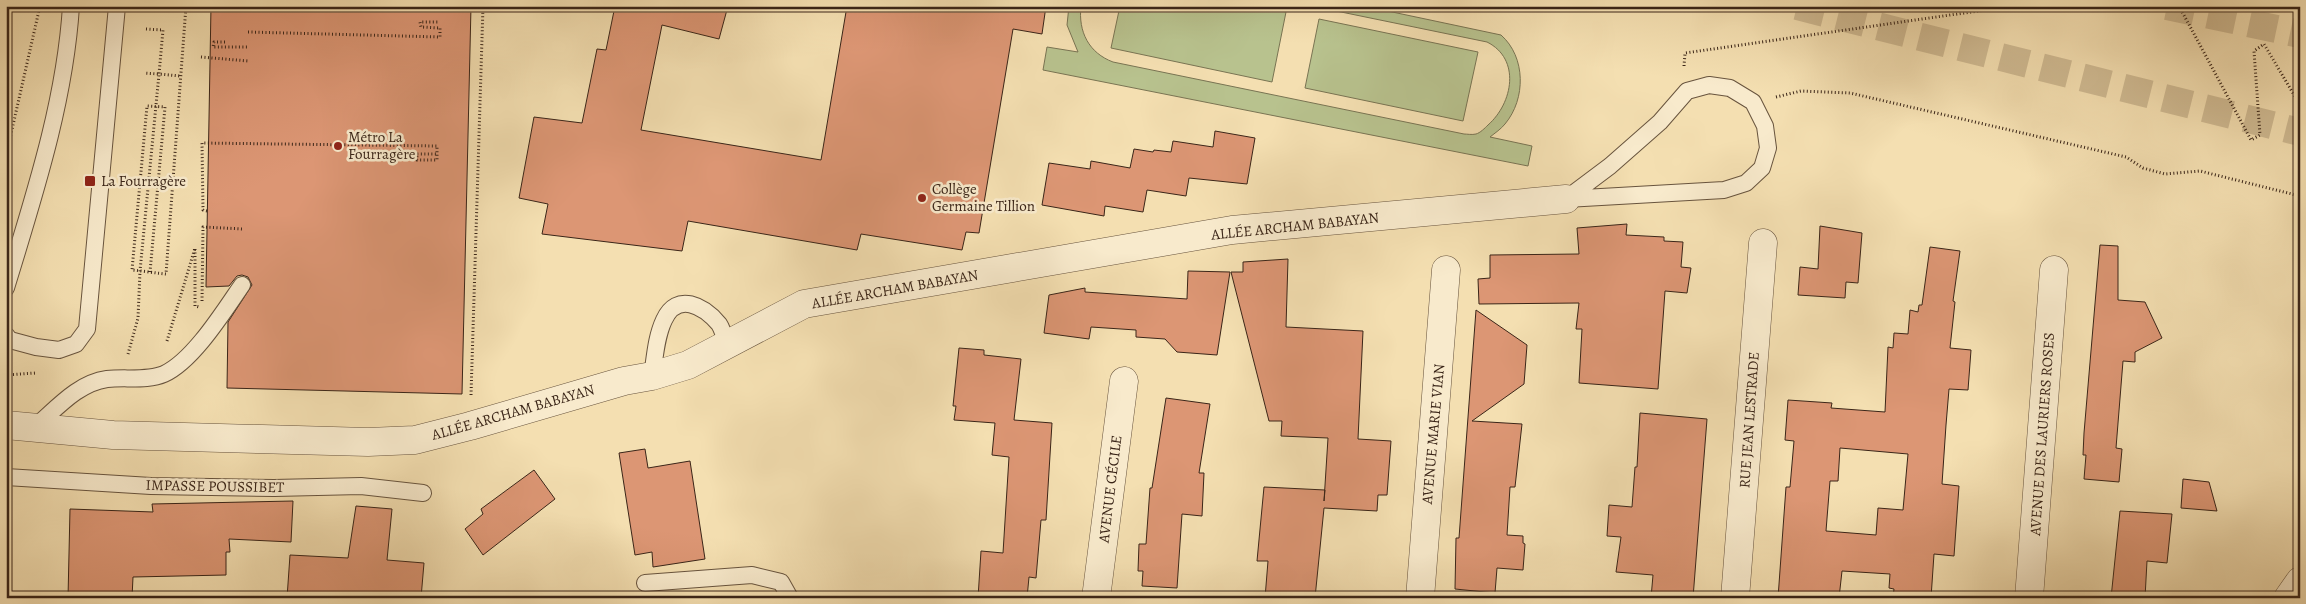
<svg xmlns="http://www.w3.org/2000/svg" width="2306" height="604" viewBox="0 0 2306 604" font-family="Alegreya,serif">
	<rect width="100%" height="100%" fill="#f4dfb1"/>
	<filter id="stains"><feTurbulence type="fractalNoise" baseFrequency=".004" numOctaves="4"/><feColorMatrix values="0 0 0 0 .2 0 0 0 0 .09 0 0 0 0 .02 0 0 0 .5 -.17"/></filter>
	<radialGradient id="worn" r=".72"><stop offset=".6" stop-color="#630" stop-opacity="0"/><stop offset="1" stop-color="#630" stop-opacity=".3"/></radialGradient>
	<path fill="#b8c28e" stroke="#797453" d="M 1069,6 L 1081,6 C 1078,32 1089,53 1113,62 L 1464,134 C 1467,134 1472,135 1476,134 C 1480,133 1485,128 1488,125 C 1513,103 1521,59 1487,42 L 1312,6 L 1364,6 L 1501,35 C 1526,57 1526,99 1505,124 C 1501,129 1495,133 1490,137 L 1532,146 L 1528,166 L 1043,70 L 1047,47 L 1078,52 L 1067,25 Z
		M 1120,6 L 1257,6 L 1286,12 L 1272,82 L 1111,48 Z
		M 1319,19 L 1478,52 L 1463,121 L 1305,88 Z"/>
	<path fill="#dc9674" stroke="#3a2518" fill-rule="evenodd" d="M 211,6 L 471,6 L 462,394 L 227,388 L 228,322 L 252,285 L 248,277 L 242,275 L 237,276 L 229,286 L 206,287 Z
		M 615,6 L 728,6 L 719,39 L 662,25 L 641,130 L 821,160 L 847,6 L 1046,6 L 1042,34 L 1013,29 L 979,233 L 966,232 L 962,250 L 861,234 L 857,250 L 688,221 L 682,251 L 542,234 L 548,204 L 519,198 L 534,117 L 582,123 L 597,49 L 606,50 Z
		M 1215,131 L 1255,138 L 1247,184 L 1189,178 L 1186,196 L 1147,190 L 1143,212 L 1105,206 L 1104,216 L 1042,205 L 1049,163 L 1090,169 L 1091,161 L 1130,168 L 1134,149 L 1153,152 L 1154,150 L 1171,152 L 1173,141 L 1213,147 Z
		M 1627,224 L 1626,235 L 1664,237 L 1664,241 L 1683,242 L 1681,267 L 1691,268 L 1687,293 L 1665,291 L 1658,389 L 1579,383 L 1582,329 L 1576,329 L 1579,303 L 1479,304 L 1478,279 L 1490,278 L 1490,255 L 1579,254 L 1577,228 Z
		M 1820,226 L 1862,233 L 1858,283 L 1846,282 L 1845,298 L 1798,295 L 1800,267 L 1818,269 Z
		M 2100,245 L 2118,246 L 2118,300 L 2145,302 L 2162,338 L 2135,352 L 2135,362 L 2123,361 L 2116,448 L 2122,449 L 2119,482 L 2084,479 L 2086,455 L 2083,455 L 2084,433 Z
		M 1930,247 L 1960,251 L 1953,301 L 1955,302 L 1950,348 L 1971,350 L 1968,390 L 1949,389 L 1946,425 L 1942,484 L 1959,486 L 1954,556 L 1934,554 L 1931,598 L 1893,598 L 1894,589 L 1889,588 L 1890,574 L 1842,571 L 1839,598 L 1778,598 L 1786,487 L 1790,487 L 1794,441 L 1785,440 L 1788,400 L 1832,403 L 1831,408 L 1885,412 L 1888,347 L 1893,348 L 1894,333 L 1908,334 L 1910,310 L 1918,312 L 1919,305 L 1922,305 ZM 1840,448 L 1908,454 L 1903,510 L 1878,508 L 1876,535 L 1826,531 L 1830,481 L 1838,481 Z
		M 1288,259 L 1286,327 L 1363,331 L 1358,439 L 1391,441 L 1387,495 L 1378,495 L 1377,511 L 1324,508 L 1315,598 L 1265,598 L 1268,561 L 1257,561 L 1264,487 L 1325,490 L 1324,501 L 1328,438 L 1281,436 L 1282,421 L 1269,421 L 1231,272 L 1243,272 L 1243,262 Z
		M 1188,271 L 1230,272 L 1217,355 L 1177,352 L 1165,339 L 1136,337 L 1136,330 L 1091,327 L 1089,339 L 1044,333 L 1049,295 L 1085,288 L 1085,292 L 1187,299 Z
		M 1476,310 L 1527,345 L 1524,384 L 1472,421 L 1522,424 L 1515,487 L 1510,487 L 1507,535 L 1523,536 L 1523,543 L 1525,544 L 1523,570 L 1497,568 L 1495,593 L 1455,589 L 1456,538 L 1459,538 Z
		M 959,348 L 984,350 L 984,355 L 1021,359 L 1014,420 L 1052,423 L 1046,520 L 1041,520 L 1036,578 L 1029,577 L 1027,598 L 978,598 L 981,551 L 1003,553 L 1009,457 L 992,455 L 995,423 L 954,420 L 956,406 L 953,406 Z
		M 1166,398 L 1210,404 L 1199,473 L 1204,473 L 1202,516 L 1182,514 L 1177,588 L 1142,586 L 1143,571 L 1138,571 L 1139,544 L 1146,544 L 1150,488 L 1152,488 Z
		M 1640,413 L 1707,419 L 1693,598 L 1651,598 L 1653,575 L 1616,572 L 1621,537 L 1607,536 L 1609,505 L 1632,507 L 1635,467 L 1637,467 Z
		M 645,449 L 648,468 L 690,461 L 705,559 L 653,567 L 652,552 L 635,555 L 619,453 Z
		M 534,470 L 555,499 L 483,555 L 465,529 L 483,514 L 481,509 Z
		M 2183,479 L 2209,482 L 2217,511 L 2181,508 Z
		M 293,501 L 291,542 L 229,539 L 230,552 L 226,552 L 226,575 L 133,577 L 132,598 L 68,598 L 70,509 L 153,512 L 152,504 Z
		M 356,506 L 392,509 L 387,560 L 424,563 L 421,598 L 287,598 L 290,555 L 348,558 Z
		M 2120,511 L 2172,514 L 2167,563 L 2147,561 L 2145,598 L 2111,598 Z"/>
	<g fill="none" stroke-linecap="round" stroke-linejoin="round">
		<path stroke="#cfba92" stroke-width="28" stroke-dasharray="28 14" stroke-linecap="butt" d="M 1797,6 L 2300,132
			M 2167,6 L 2300,34"/>
		<defs>
			<path id="service" d="M 1709,85 L 1730,88 L 1753,102 L 1765,126 L 1768,148 L 1762,168 L 1746,183 L 1724,190 L 1566,199 L 1610,166 L 1660,122 L 1687,91 Z
				M 6,288 C 34,196 65,102 71,6
				M 6,335 L 10,340 L 36,347 L 59,350 L 76,344 L 87,329 L 117,6
				M 652,376 C 655,357 656,337 664,320 C 677,291 704,306 719,324 C 723,330 725,339 727,346
				M 35,427 C 57,408 78,383 107,379 C 125,377 148,381 164,374 C 193,361 224,311 242,285
				M 6,477 L 151,486 L 274,488 L 361,486 L 423,493
				M 645,583 L 752,575 L 781,582 L 790,598"/>
			<path id="minor" d="M 6,425 L 113,435 L 368,442 L 415,440 L 470,426 L 624,381 L 652,376 L 688,365 L 804,304 L 1232,230 L 1566,199
				M 1096,598 L 1124,381
				M 1420,598 L 1446,270
				M 1735,598 L 1763,243
				M 2029,598 L 2054,270
				M 2288,598 L 2300,581"/>
		</defs>
		<use href="#service" stroke="#68543e" stroke-width="18"/>
		<use href="#minor" stroke="#68543e" stroke-width="29"/>
		<path stroke="#3a2518" stroke-width="3" stroke-dasharray="1 2.5" stroke-linecap="butt" d="M 2179,6 L 2251,140 L 2260,135 L 2254,51 L 2264,44 L 2300,105
			M 146,29 L 163,30 L 159,74 L 180,76
			M 248,32 L 440,37 L 440,28 L 421,27 L 420,22 L 438,22
			M 225,42 L 214,42 L 213,47 L 248,47
			M 201,57 L 248,61
			M 1684,66 L 1685,53 L 2013,6
			M 1776,97 L 1801,91 L 1850,93 L 2126,157 L 2143,168 L 2165,174 L 2200,171 L 2300,196
			M 6,156 L 40,6
			M 207,211 L 203,210 L 202,143 L 437,146 L 437,160 L 417,160 L 417,154 L 436,154
			M 150,272 L 165,107 L 147,106 L 132,270 C 143,271 155,273 166,274 L 186,6
			M 202,301 L 203,227 L 243,229
			M 167,341 L 195,248 L 195,306 L 199,307
			M 128,354 L 138,318 L 140,271 L 159,74 L 144,73
			M 6,375 L 36,373
			M 471,395 L 483,6"/>
		<use href="#service" stroke="#f8eacc" stroke-width="16"/>
		<use href="#minor" stroke="#f8eacc" stroke-width="28"/>
	</g>
	<g fill="#8f2418" stroke="#f8eacc" stroke-width="2">
		<circle cx="338" cy="146" r="5"/>
		<rect x="84" y="175" width="12" height="12" rx="2.5"/>
		<circle cx="922" cy="198" r="5"/>
	</g>
	<g text-anchor="middle" dominant-baseline="central" stroke-width="5" stroke-linejoin="round" paint-order="stroke">
		<g font-size="15" fill="#3a2518" stroke="#f8eacc" text-anchor="start">
			<text x="348" y="137">Métro La<tspan x="348" dy="17">Fourragère</tspan></text>
			<text x="101" y="181">La Fourragère</text>
			<text x="932" y="189">Collège<tspan x="932" dy="17">Germaine Tillion</tspan></text>
		</g>
		<g font-size="15" fill="#3a2518" stroke="#f8eacc">
			<text transform="translate(1295 226) rotate(-6)">ALLÉE ARCHAM BABAYAN</text>
			<text transform="translate(895 289) rotate(-10)">ALLÉE ARCHAM BABAYAN</text>
			<text transform="translate(513 412) rotate(-16)">ALLÉE ARCHAM BABAYAN</text>
			<text transform="translate(1749 420) rotate(-86)">RUE JEAN LESTRADE</text>
			<text transform="translate(1433 434) rotate(-85)">AVENUE MARIE VIAN</text>
			<text transform="translate(2042 434) rotate(-86)">AVENUE DES LAURIERS ROSES</text>
			<text transform="translate(215 486) rotate(1)">IMPASSE POUSSIBET</text>
			<text transform="translate(1110 489) rotate(-83)">AVENUE CÉCILE</text>
		</g>
	</g>
	<rect width="2306" height="604" fill="none" stroke="#f4dfb1" stroke-width="25"/>
	<rect x="8" y="8" width="2291" height="589" fill="none" stroke="#3a2518" stroke-width="2.5"/>
	<rect x="12" y="12" width="2281" height="579" fill="none" stroke="#3a2518"/>
	<rect width="100%" height="100%" filter="url(#stains)"/>
	<rect width="100%" height="100%" fill="url(#worn)"/>
</svg>
